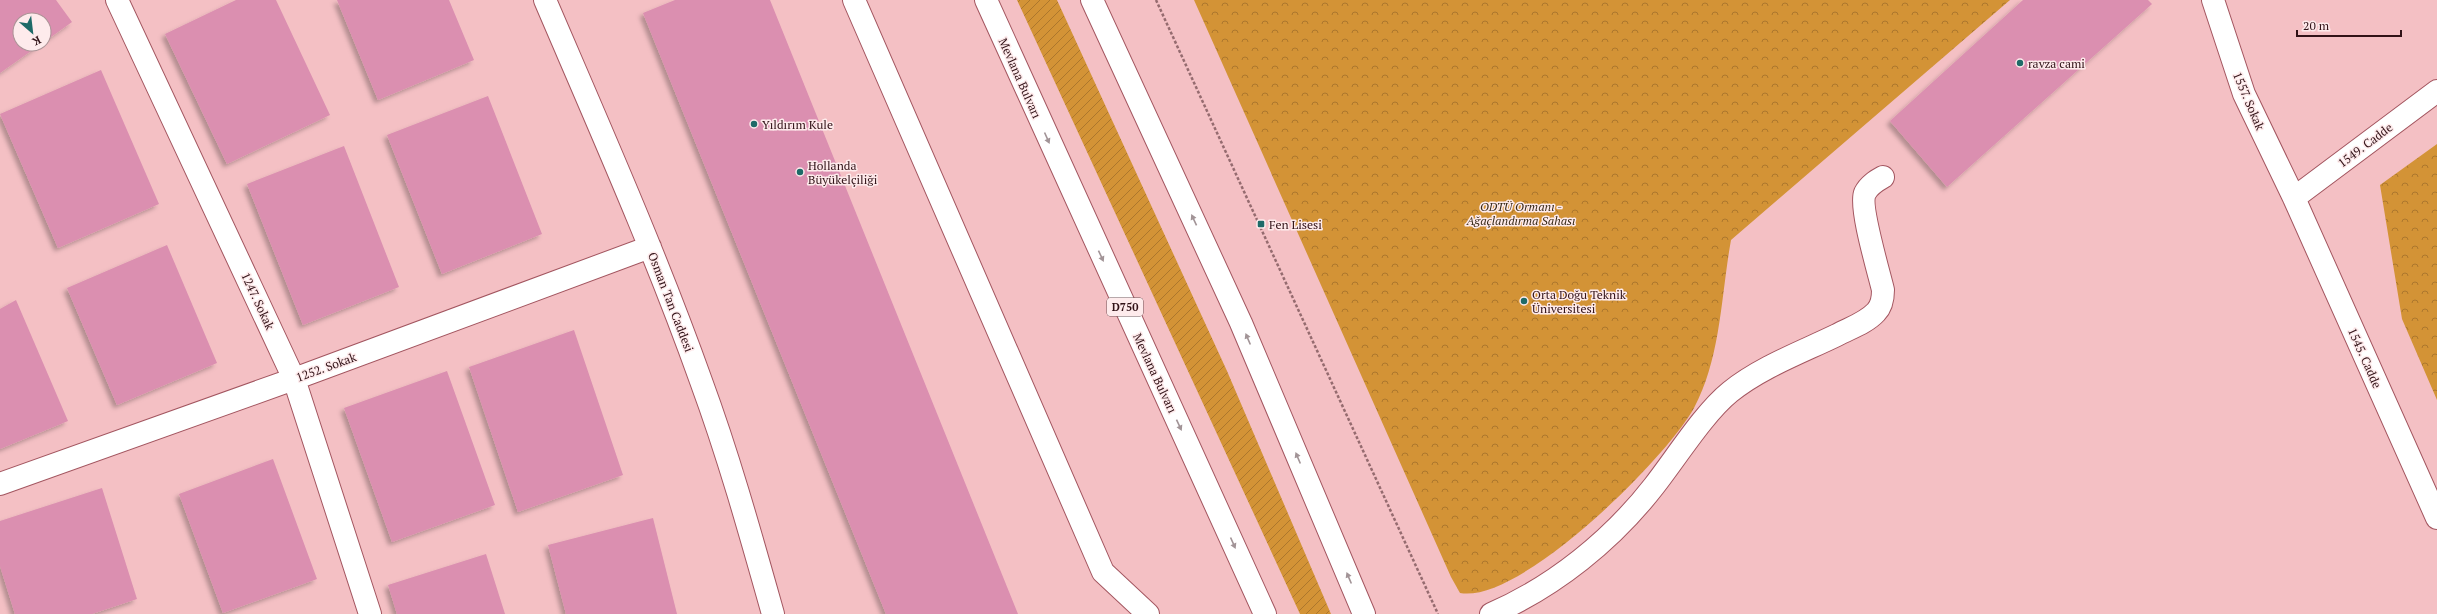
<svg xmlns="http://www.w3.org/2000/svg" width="2437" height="614" viewBox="0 0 2437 614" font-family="'PT Serif',serif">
	<defs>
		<pattern id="forest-crowns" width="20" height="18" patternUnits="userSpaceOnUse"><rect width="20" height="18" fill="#d39336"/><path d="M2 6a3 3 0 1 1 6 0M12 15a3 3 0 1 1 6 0" fill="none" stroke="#ac772d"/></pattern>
		<pattern id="garden-furrows" width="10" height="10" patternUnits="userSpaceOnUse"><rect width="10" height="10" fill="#d39336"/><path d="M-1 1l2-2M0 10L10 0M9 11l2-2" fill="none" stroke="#ac772d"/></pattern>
		<filter id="shadow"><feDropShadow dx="-3.5" dy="3.5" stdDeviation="2" flood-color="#0004"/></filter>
	</defs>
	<rect width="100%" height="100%" fill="#f4c0c4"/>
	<path fill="url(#forest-crowns)" d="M 1194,0 L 2010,0 L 1731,240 C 1721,295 1721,358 1694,408 C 1666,459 1520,604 1460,593 L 1451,577 Z
		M 2437,144 L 2437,400 L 2402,319 L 2380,185 Z"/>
	<path fill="url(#garden-furrows)" d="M 1017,0 L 1057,0 L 1227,371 L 1331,614 L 1300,614 Z"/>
	<path fill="#db8fb0" filter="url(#shadow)" d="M 0,0 L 56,0 L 72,22 L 44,42 L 44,20 L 20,20 L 20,44 L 41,44 L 0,73 Z
		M 236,0 L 276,0 L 330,115 L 227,164 L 165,34 Z
		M 337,0 L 449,0 L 474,60 L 378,100 Z
		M 675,0 L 770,0 L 1018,614 L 886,614 L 643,13 Z
		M 2023,0 L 2148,0 L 2152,4 L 1947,187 L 1890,121 Z
		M 101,70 L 159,204 L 58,248 L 0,114 Z
		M 488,96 L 542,234 L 442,274 L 387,135 Z
		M 344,146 L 399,287 L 303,325 L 247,184 Z
		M 167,245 L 217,363 L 117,405 L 67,288 Z
		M 16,300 L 68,421 L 0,449 L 0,309 Z
		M 574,330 L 623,475 L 518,512 L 469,367 Z
		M 447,371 L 495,505 L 392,542 L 344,408 Z
		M 273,459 L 317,579 L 223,613 L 179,494 Z
		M 102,488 L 137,599 L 92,614 L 15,614 L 0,566 L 0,521 Z
		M 653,518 L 677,614 L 566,614 L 548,545 Z
		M 486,554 L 505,614 L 397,614 L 388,585 Z"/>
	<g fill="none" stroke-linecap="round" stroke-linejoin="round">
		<defs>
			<path id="minor" d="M 117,0 L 294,379 L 370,614
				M 545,0 C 599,126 655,252 701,381 C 729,457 751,536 773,614
				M 854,0 L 1103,572 L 1148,614
				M 2213,0 L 2244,94 L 2294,198 L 2437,518
				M 2294,198 L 2437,91
				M 0,484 L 294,379 L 650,247
				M 1491,614 C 1554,587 1612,540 1654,486 C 1676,458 1704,413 1730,392 C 1761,367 1802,352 1837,335 C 1850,328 1866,323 1876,312 C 1882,306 1883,298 1883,290 C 1879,273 1859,206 1865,193 C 1869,185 1876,181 1883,177"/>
			<path id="highway" d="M 986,0 L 1265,614
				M 1092,0 L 1241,323 L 1364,614"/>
		</defs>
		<use href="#minor" stroke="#a35660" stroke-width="24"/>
		<use href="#highway" stroke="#a35660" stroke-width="24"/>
		<path stroke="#956b6f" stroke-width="2.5" stroke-dasharray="3 2" stroke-linecap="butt" d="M 1156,0 L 1438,614"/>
		<use href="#minor" stroke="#fff" stroke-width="22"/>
		<use href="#highway" stroke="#fff" stroke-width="22"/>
	</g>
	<defs><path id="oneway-solid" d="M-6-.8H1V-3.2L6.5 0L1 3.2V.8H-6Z"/></defs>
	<g fill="#a29497">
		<use href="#oneway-solid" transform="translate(1047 138) rotate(66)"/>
		<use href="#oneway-solid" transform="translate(1194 220) rotate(-115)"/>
		<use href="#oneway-solid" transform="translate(1101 256) rotate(65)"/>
		<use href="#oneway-solid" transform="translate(1248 339) rotate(-113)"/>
		<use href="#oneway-solid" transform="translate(1179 425) rotate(65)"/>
		<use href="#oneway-solid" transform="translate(1298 458) rotate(-113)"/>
		<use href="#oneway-solid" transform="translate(1233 543) rotate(66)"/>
		<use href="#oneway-solid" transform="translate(1349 578) rotate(-113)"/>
	</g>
	<g fill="#1e6a68" stroke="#feebec" stroke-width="1.5">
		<circle cx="2020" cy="63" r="4"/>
		<circle cx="754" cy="124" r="4"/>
		<circle cx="800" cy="172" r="4"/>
		<rect x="1257" y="220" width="8" height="8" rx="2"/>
		<circle cx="1524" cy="301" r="4"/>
	</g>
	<g text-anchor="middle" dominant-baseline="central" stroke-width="3" stroke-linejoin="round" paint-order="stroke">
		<rect fill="#feebec" stroke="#6e5357" stroke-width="1" x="1107" y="298" width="36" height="18" rx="3"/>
		<g font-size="11" font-weight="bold" fill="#311217">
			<text x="1125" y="307">D750</text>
		</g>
		<g font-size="12" fill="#311217" stroke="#feebec" text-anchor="start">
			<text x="2028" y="63">ravza cami</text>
			<text x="762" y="124">Yıldırım Kule</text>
			<text x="808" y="165">Hollanda<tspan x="808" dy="14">Büyükelçiliği</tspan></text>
			<text x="1269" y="224">Fen Lisesi</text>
			<text x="1532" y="294">Orta Doğu Teknik<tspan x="1532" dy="14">Üniversitesi</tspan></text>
		</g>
		<g font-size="12" fill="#311217" stroke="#feebec">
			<text transform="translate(1020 78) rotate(66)">Mevlana Bulvarı</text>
			<text transform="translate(2249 101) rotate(67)">1557. Sokak</text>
			<text transform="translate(2365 145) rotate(-37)">1549. Cadde</text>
			<text transform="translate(258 301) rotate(65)">1247. Sokak</text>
			<text transform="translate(671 302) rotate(69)">Osman Tan Caddesi</text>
			<text transform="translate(2365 358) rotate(66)">1545. Cadde</text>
			<text transform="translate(326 367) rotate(-20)">1252. Sokak</text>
			<text transform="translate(1155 373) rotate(65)">Mevlana Bulvarı</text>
		</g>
		<g font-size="12" font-style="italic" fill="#382a18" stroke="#feebec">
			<text x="1521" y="206">ODTÜ Ormanı -<tspan x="1521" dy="14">Ağaçlandırma Sahası</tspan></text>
		</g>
	</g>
	<g transform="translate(32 32) rotate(152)"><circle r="19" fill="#feebec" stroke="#ac9497"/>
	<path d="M0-3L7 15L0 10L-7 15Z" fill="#1e6a68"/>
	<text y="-6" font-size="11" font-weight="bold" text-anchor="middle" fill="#311217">K</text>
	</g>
	<path d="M2297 30v6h104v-6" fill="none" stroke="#311217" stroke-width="2"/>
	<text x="2303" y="30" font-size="12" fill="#311217" stroke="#feebec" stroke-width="3" paint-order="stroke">20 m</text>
</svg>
